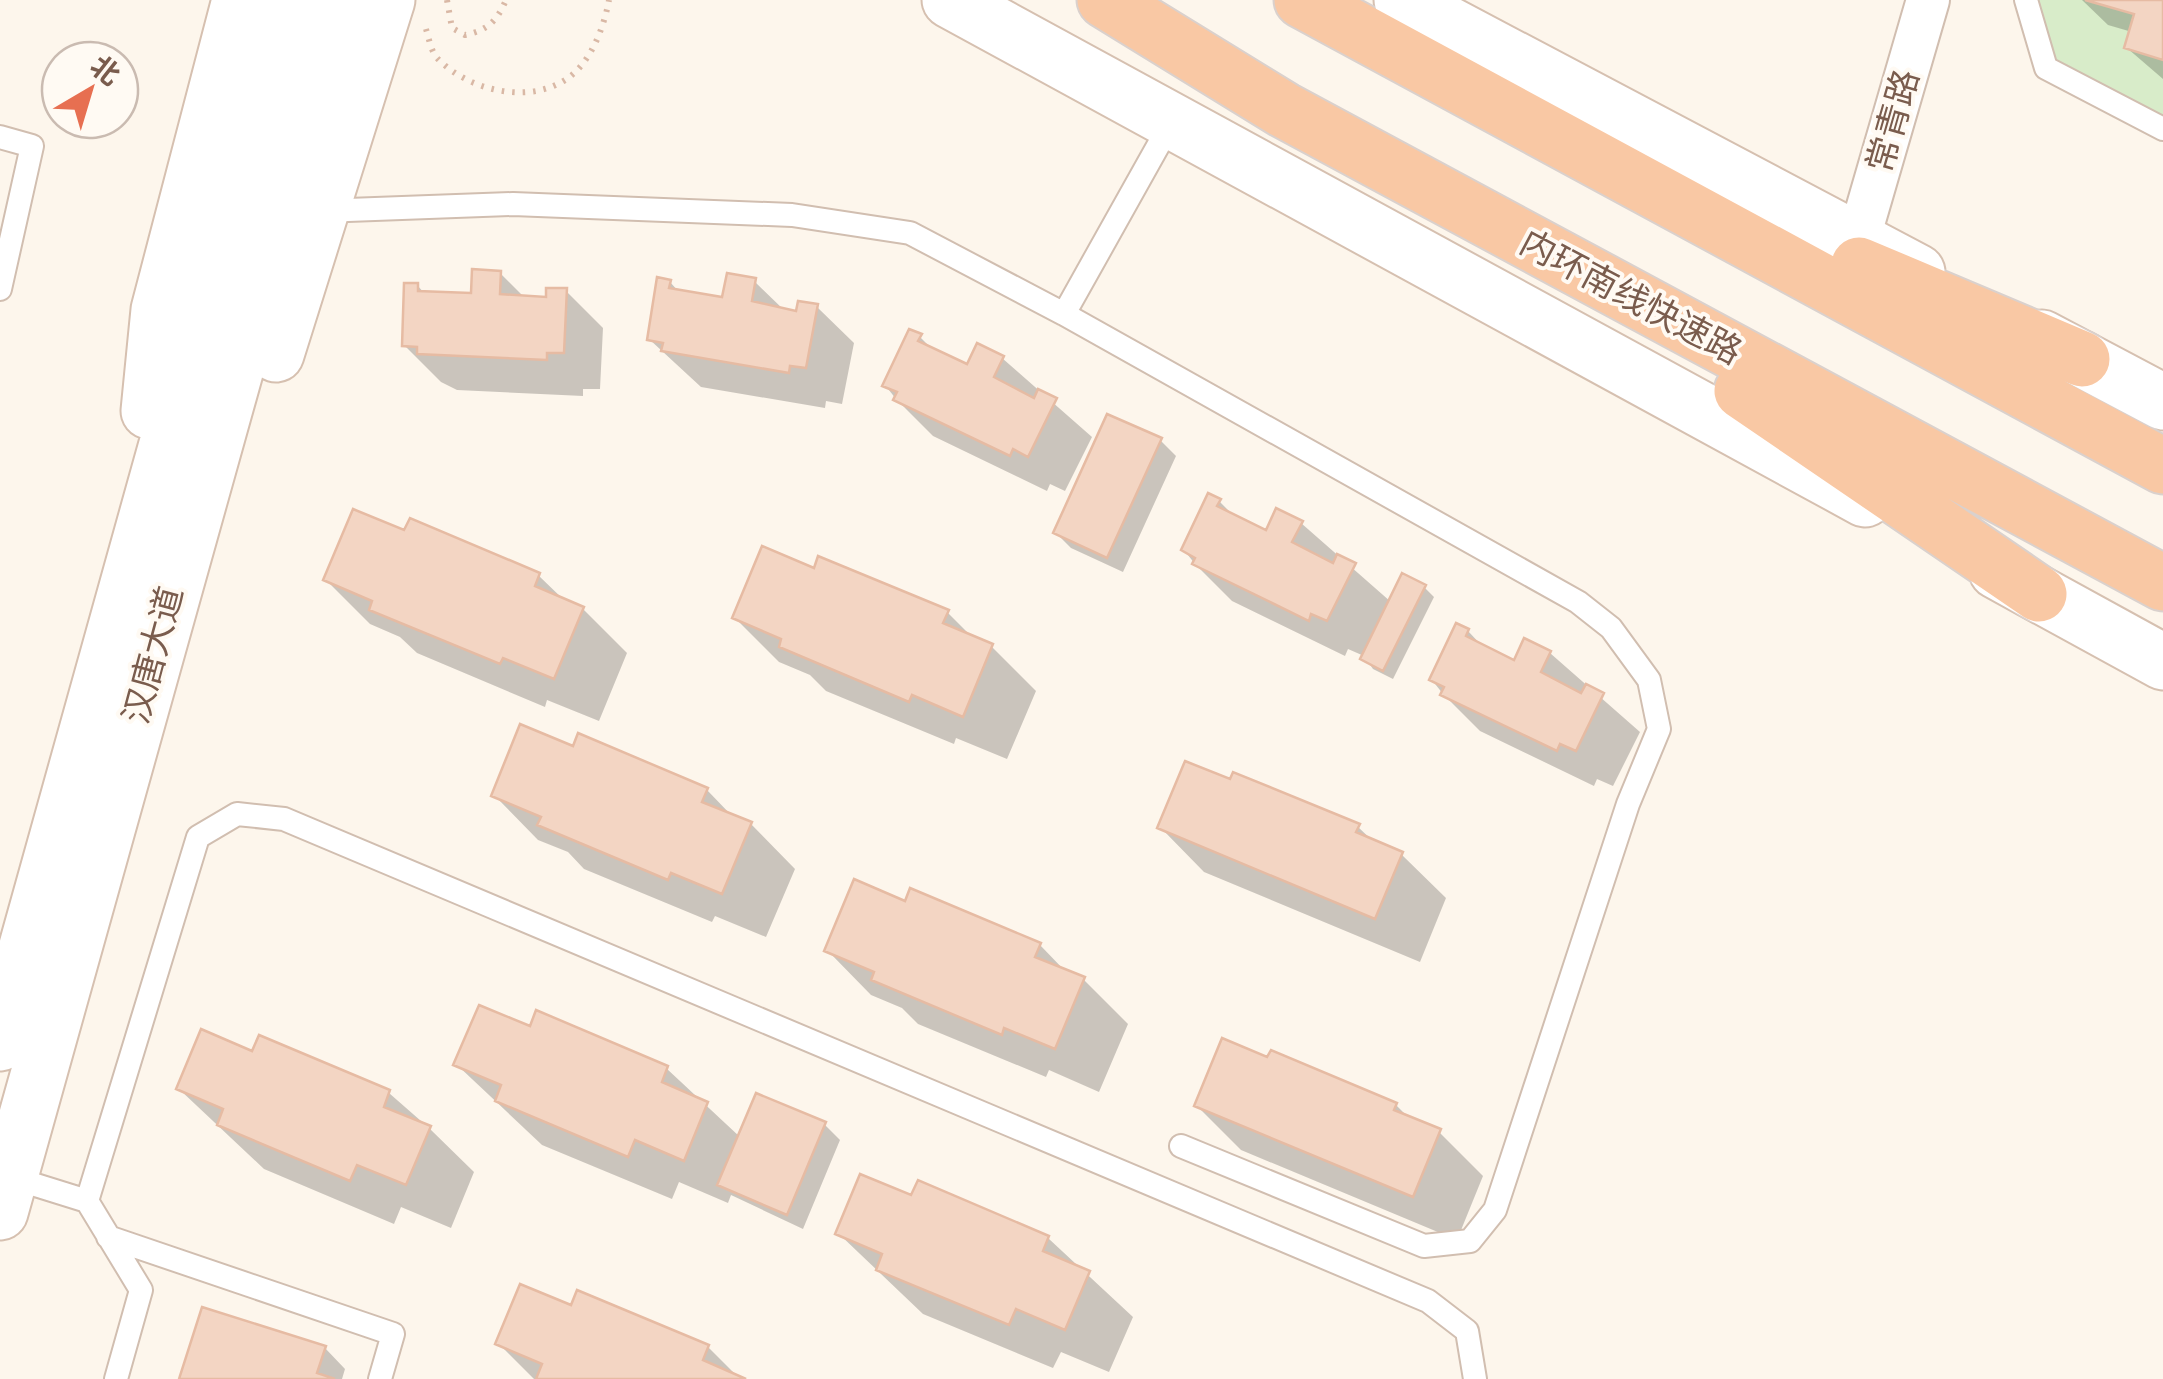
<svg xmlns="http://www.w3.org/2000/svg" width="2163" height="1379" viewBox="0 0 2163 1379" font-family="'Space Grotesk','Noto Sans SC',sans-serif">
	<rect width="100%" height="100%" fill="#fdf6ec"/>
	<path fill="#d8ecc9" d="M 2026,0 L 2163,0 L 2163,129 L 2046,68 Z"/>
	<path fill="#0003" d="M 2082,0 L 2163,0 L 2163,79 L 2127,48 L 2132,32 L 2108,25 Z
		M 500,273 L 525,298 L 549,300 L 566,291 L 603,328 L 600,389 L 583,389 L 583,396 L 457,390 L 441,382 L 404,345 L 417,285 L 425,294 L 474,296 Z
		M 754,281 L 785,311 L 798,314 L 817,307 L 854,343 L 842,404 L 826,401 L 825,408 L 701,387 L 649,339 L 670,282 L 679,292 L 724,299 Z
		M 920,337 L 936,353 L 968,368 L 1002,358 L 1092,437 L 1065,491 L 1050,484 L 1047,491 L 933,436 L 896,399 L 885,385 Z
		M 1160,440 L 1176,456 L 1123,572 L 1071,548 L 1056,533 Z
		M 1219,501 L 1236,518 L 1267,533 L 1301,523 L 1391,602 L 1424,587 L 1434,597 L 1393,679 L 1373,669 L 1364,656 L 1348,649 L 1345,656 L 1232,601 L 1195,564 L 1184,550 Z
		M 406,533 L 538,575 L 565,601 L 583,609 L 627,653 L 599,721 L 547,700 L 545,707 L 417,653 L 400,637 L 370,624 L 326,580 Z
		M 815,571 L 947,612 L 974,639 L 991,646 L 1036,691 L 1007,759 L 956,738 L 954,744 L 826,691 L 810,675 L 779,662 L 735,618 Z
		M 1468,631 L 1484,648 L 1515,663 L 1550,653 L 1640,732 L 1613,786 L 1597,779 L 1594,786 L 1480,731 L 1443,694 L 1432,680 Z
		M 574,749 L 707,790 L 734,818 L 751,824 L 795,869 L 766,937 L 715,916 L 712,922 L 584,869 L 568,852 L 538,840 L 494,795 Z
		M 1160,827 L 1358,827 L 1374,842 L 1401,854 L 1446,898 L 1420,962 L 1204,872 Z
		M 907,904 L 1040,945 L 1067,973 L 1083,979 L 1128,1024 L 1099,1092 L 1049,1070 L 1046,1077 L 918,1024 L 902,1008 L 871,995 L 827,950 Z
		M 531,1030 L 666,1068 L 740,1137 L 824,1124 L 840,1140 L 803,1229 L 731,1195 L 728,1203 L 679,1182 L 672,1199 L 542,1145 L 456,1064 Z
		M 254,1054 L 389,1093 L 429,1128 L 474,1172 L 451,1228 L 401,1207 L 394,1224 L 264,1169 L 179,1089 Z
		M 1396,1105 L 1410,1119 L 1439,1132 L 1483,1176 L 1457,1240 L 1241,1150 L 1197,1106 Z
		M 838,1233 L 1048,1238 L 1133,1317 L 1109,1372 L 1061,1352 L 1053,1368 L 923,1314 Z
		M 498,1343 L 708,1347 L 740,1379 L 534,1379 Z
		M 325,1348 L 345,1369 L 342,1379 L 182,1379 Z"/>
	<path fill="#f3d5c3" stroke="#e6bba3" stroke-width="2.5" d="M 2085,0 L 2163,0 L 2163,60 L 2124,48 L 2134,14 Z
		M 472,269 L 501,271 L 500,294 L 546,297 L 546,288 L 567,288 L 564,353 L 547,353 L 547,360 L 417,354 L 417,347 L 402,346 L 404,283 L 418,283 L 418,291 L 471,293 Z
		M 727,273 L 756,278 L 752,301 L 796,311 L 798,301 L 818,304 L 806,368 L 790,366 L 789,373 L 661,351 L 663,343 L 647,340 L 657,277 L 671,280 L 669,288 L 722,297 Z
		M 909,329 L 922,334 L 918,341 L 967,364 L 977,343 L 1004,356 L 994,377 L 1034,398 L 1038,389 L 1057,398 L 1028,457 L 1013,449 L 1010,456 L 893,400 L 897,392 L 882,386 Z
		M 1107,414 L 1162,438 L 1107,558 L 1053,533 Z
		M 1208,493 L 1221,499 L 1217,506 L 1266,530 L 1276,508 L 1303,521 L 1292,542 L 1333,563 L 1337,554 L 1356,563 L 1327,621 L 1311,614 L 1309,621 L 1192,564 L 1195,558 L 1181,550 Z
		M 353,509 L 404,530 L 410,518 L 540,573 L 535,586 L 584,607 L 554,679 L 503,658 L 500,664 L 369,610 L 372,601 L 323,580 Z
		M 762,546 L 814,568 L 818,556 L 949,610 L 943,623 L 993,644 L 963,717 L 912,695 L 909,702 L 779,647 L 781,639 L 732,618 Z
		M 1402,573 L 1426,585 L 1383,671 L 1360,659 Z
		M 1456,623 L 1469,629 L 1466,636 L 1514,660 L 1524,638 L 1551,651 L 1541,672 L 1581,693 L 1586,684 L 1604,693 L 1576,751 L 1560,744 L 1557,751 L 1440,695 L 1444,687 L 1429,680 Z
		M 520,724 L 573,746 L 578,733 L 708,788 L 702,802 L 752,822 L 722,894 L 671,873 L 668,880 L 537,825 L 541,817 L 491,796 Z
		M 1185,761 L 1230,779 L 1233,772 L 1360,824 L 1356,832 L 1403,852 L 1375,919 L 1157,828 Z
		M 854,879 L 905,901 L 910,888 L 1041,943 L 1035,957 L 1085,977 L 1055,1049 L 1004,1028 L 1002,1035 L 871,980 L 874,972 L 824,951 Z
		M 479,1005 L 530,1026 L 536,1010 L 668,1066 L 662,1082 L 708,1102 L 684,1161 L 635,1140 L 628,1157 L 495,1101 L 501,1085 L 453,1065 Z
		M 201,1029 L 252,1051 L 259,1035 L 390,1090 L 384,1107 L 431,1126 L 406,1185 L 357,1165 L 350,1181 L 217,1125 L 223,1109 L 176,1089 Z
		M 1222,1038 L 1267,1057 L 1271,1050 L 1397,1103 L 1394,1110 L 1441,1129 L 1413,1197 L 1194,1106 Z
		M 756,1093 L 826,1122 L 787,1215 L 717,1185 Z
		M 860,1174 L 911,1195 L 918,1180 L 1049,1236 L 1043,1251 L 1090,1271 L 1065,1330 L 1016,1309 L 1009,1325 L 876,1270 L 882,1254 L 835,1234 Z
		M 520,1284 L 571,1305 L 577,1290 L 709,1345 L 703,1360 L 746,1379 L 536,1379 L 542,1364 L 495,1344 Z
		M 202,1307 L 326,1346 L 317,1373 L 335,1379 L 179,1379 Z"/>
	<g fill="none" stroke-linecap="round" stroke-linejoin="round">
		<defs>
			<path id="service" d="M 2026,0 L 2046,68 L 2163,129
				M 0,137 L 32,146 L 0,289
				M 321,211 L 513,204 L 792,215 L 910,233 L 1064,314 L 1172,121
				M 1064,314 L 1578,602 L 1611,628 L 1649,680 L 1659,729 L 1628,804 L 1495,1210 L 1470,1241 L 1424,1246 L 1181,1146
				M 10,1177 L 87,1201
				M 108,1237 L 393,1334 L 380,1379
				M 116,1379 L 141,1290 L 87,1201 L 198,837 L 237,814 L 284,819 L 1428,1301 L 1467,1331 L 1475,1379"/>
			<path id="minor" d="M 1858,241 L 1928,0"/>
			<path id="secondary" d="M 950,0 L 1865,499
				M 1402,0 L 1917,272
				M 2042,338 L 2163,402
				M 276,354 L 387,0
				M 149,411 L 159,310 L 240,0
				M 1997,571 L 2163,662
				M 0,1043 L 291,0
				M 0,1212 L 339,0"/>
			<path id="trunk" d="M 1105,0 L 1284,110 L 2163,583
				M 1302,0 L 2163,466
				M 1859,265 L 2082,359
				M 1742,391 L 2039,594"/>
		</defs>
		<use href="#service" stroke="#d1beb0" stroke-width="26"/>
		<use href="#minor" stroke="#d1beb0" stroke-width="46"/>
		<use href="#secondary" stroke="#d6c0b0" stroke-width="59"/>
		<use href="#trunk" stroke="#dad1cd" stroke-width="59"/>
		<path stroke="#d9b8a5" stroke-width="6" stroke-dasharray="2.5 8" stroke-linecap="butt" d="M 447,0 L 452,28 L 465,35 C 488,30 497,21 506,0
			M 426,29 C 429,39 431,51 437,58 C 468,91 533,107 572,75 C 593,57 604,26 609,0"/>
		<use href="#service" stroke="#fff" stroke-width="22"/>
		<use href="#minor" stroke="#fff" stroke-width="42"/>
		<use href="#secondary" stroke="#fff" stroke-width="55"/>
		<use href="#trunk" stroke="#f9c8a4" stroke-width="55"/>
	</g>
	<g text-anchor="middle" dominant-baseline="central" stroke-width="8" stroke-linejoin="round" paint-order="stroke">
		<g font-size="35" fill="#7a5c4d" stroke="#fffaf3">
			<text transform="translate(1893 121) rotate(-74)">常青路</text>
			<text transform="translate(1631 297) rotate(28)">内环南线快速路</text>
			<text transform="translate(153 655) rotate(-75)">汉唐大道</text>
		</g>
	</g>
	<g transform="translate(90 90) rotate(38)"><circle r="48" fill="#fffaf3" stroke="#cabbb1" stroke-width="2.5"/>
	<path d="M0-8L18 38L0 25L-18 38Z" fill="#e76f51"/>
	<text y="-15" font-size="28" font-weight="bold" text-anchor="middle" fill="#7a5c4d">北</text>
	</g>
</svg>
